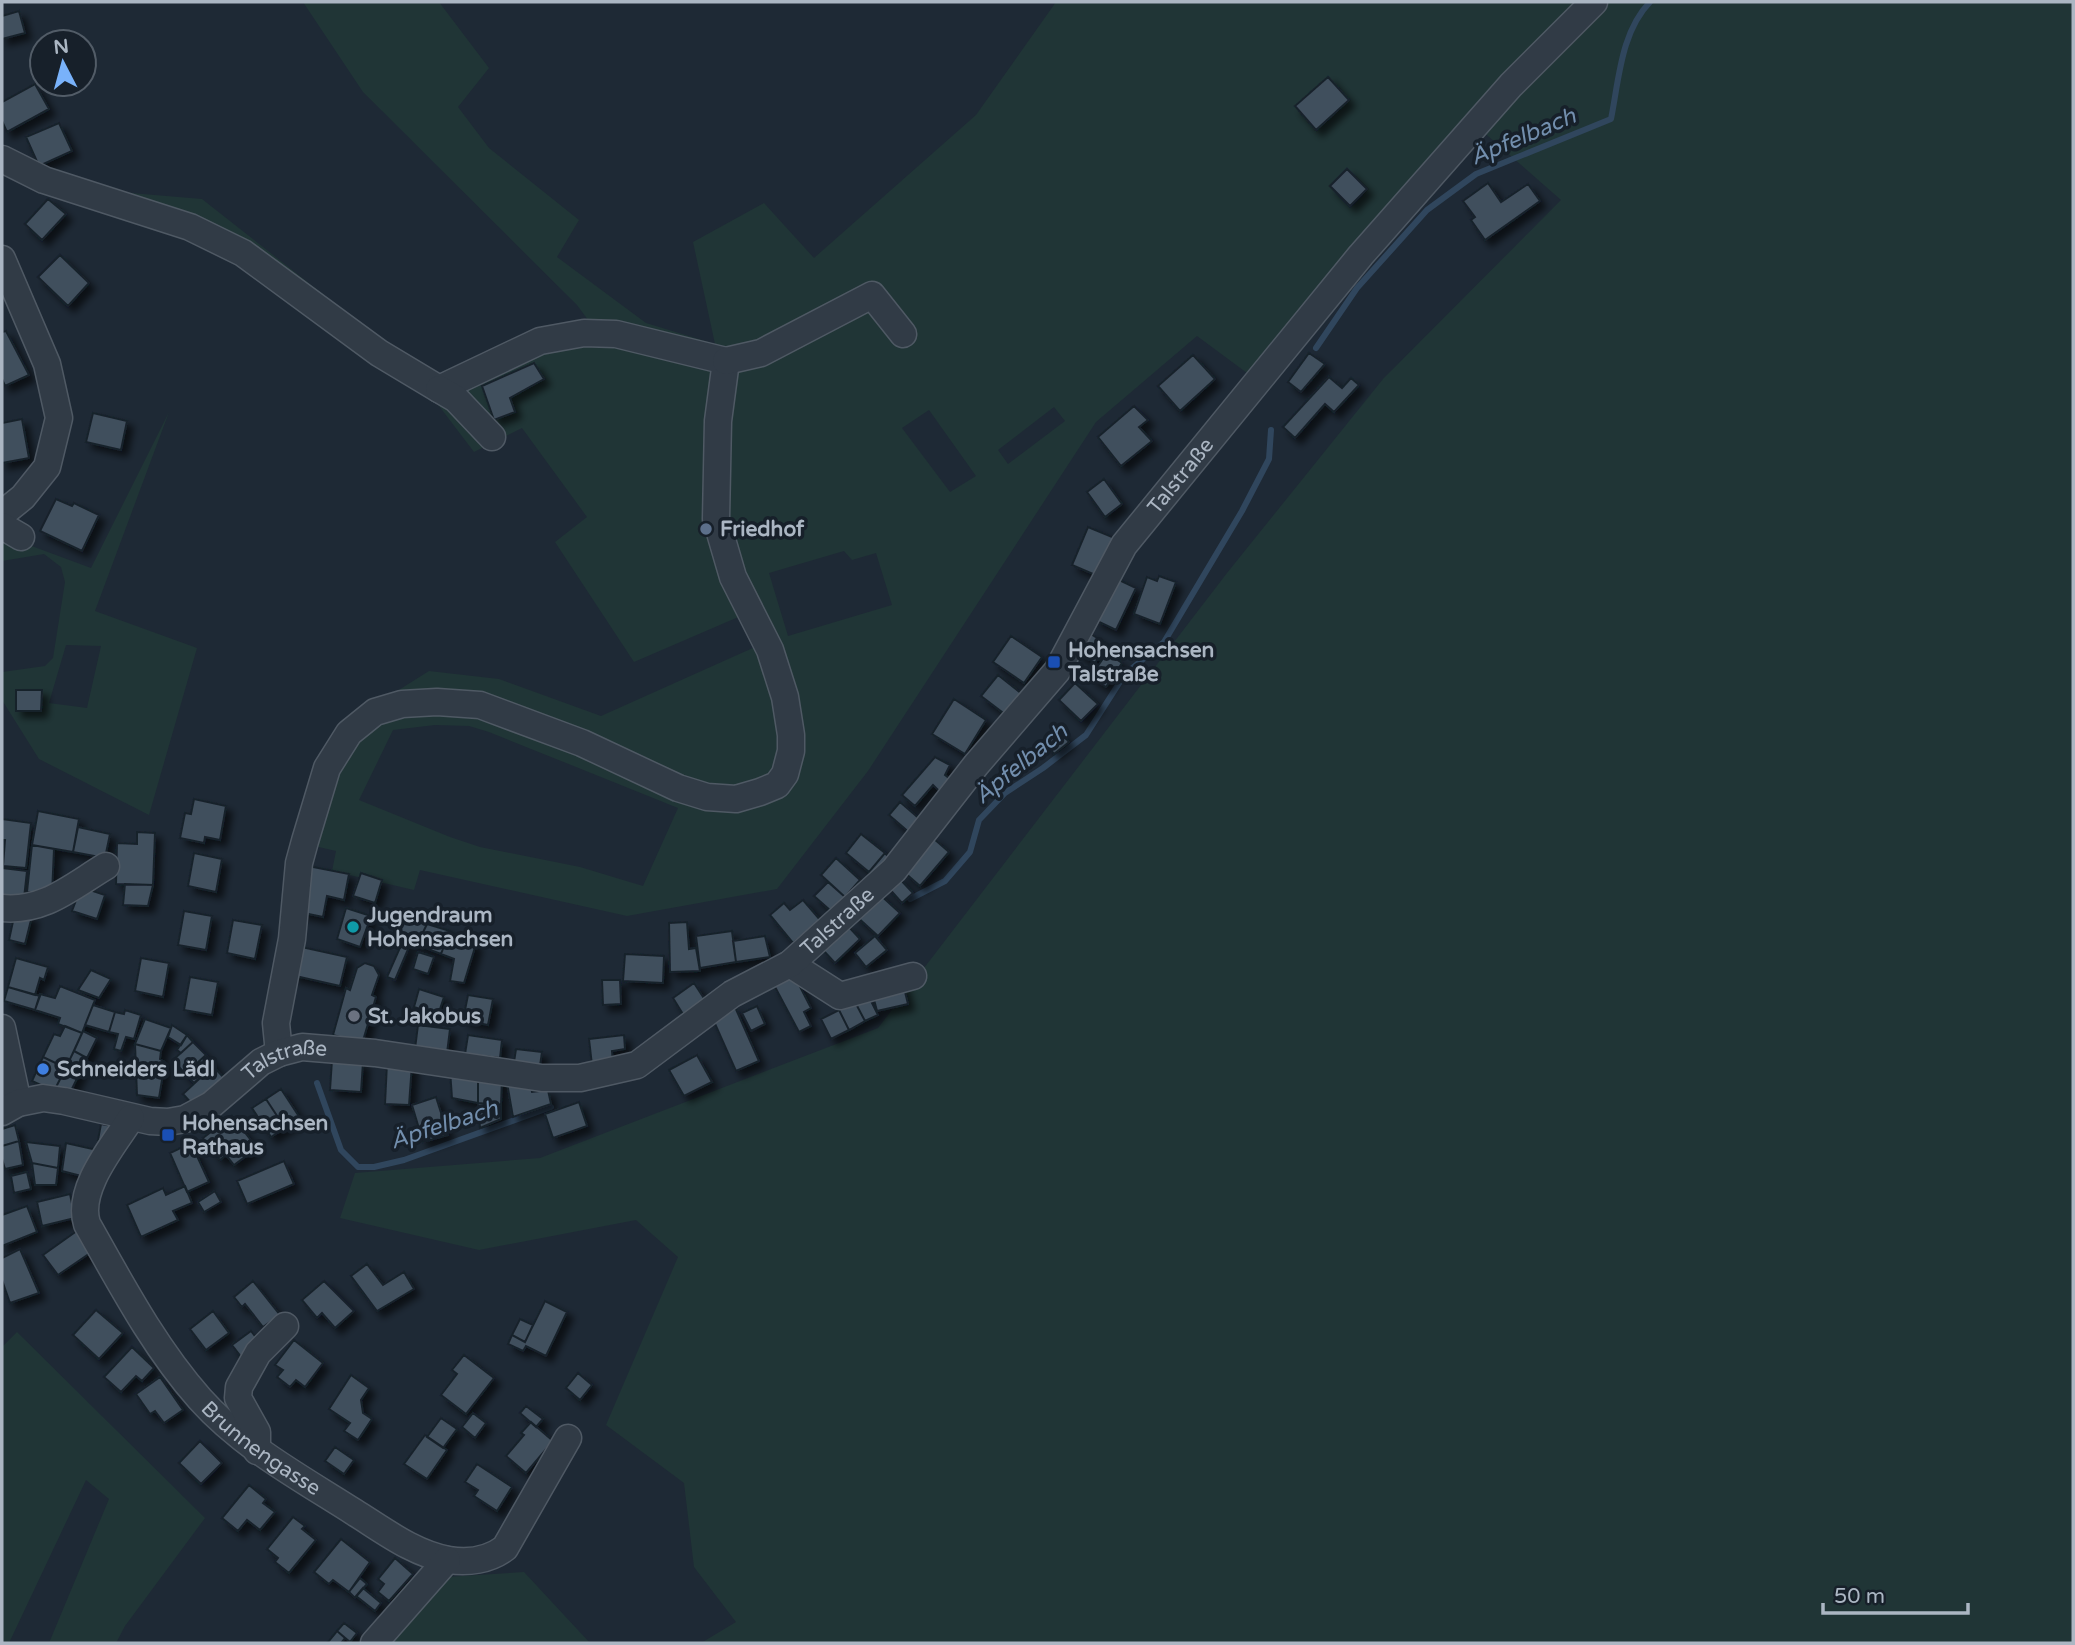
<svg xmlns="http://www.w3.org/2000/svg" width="2075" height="1645" viewBox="0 0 2075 1645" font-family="'Varela Round',sans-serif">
	<defs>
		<filter id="shadow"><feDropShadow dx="6" dy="6" stdDeviation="3.5" flood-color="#0009"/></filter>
	</defs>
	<rect width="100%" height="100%" fill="#1e2935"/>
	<path fill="#203536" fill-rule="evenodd" d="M 303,2 L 439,2 L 489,68 L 458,107 L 489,148 L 579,220 L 557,257 L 646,323 L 715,344 L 693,242 L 764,203 L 814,258 L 976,115 L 1056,2 L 2073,2 L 2073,1643 L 701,1643 L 736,1622 L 694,1567 L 684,1483 L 606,1425 L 678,1257 L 636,1220 L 479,1250 L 340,1218 L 355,1173 L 540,1158 L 878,1028 L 1227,573 L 1383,379 L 1561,200 L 1472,122 L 1247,373 L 1197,336 L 1096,422 L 868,771 L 777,889 L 627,916 L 420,870 L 414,890 L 332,871 L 336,851 L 293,841 L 378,703 L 429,671 L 499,679 L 601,716 L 755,647 L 743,615 L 634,662 L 555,542 L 587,517 L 522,428 L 474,452 L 436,402 L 540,347 L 605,343 L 577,305 L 363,92 ZM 1054,407 L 1065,421 L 1008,464 L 998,450 ZM 929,410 L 976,476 L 950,492 L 902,428 ZM 844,551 L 852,560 L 876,553 L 892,605 L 788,636 L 769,573 ZM 435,725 L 469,726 L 489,732 L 678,808 L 643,886 L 580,867 L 480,847 L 450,837 L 359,800 L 393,730 Z
		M 131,193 L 202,199 L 381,340 L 133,200 Z
		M 169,412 L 95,611 L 197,648 L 149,815 L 39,759 L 2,700 L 2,672 L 45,666 L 53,658 L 65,582 L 61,567 L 44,554 L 2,561 L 2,535 L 91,568 ZM 66,645 L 101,646 L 87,708 L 49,703 Z
		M 17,1332 L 205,1518 L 125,1626 L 116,1643 L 49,1643 L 109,1499 L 86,1480 L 9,1643 L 2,1643 L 2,1347 Z
		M 524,1572 L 590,1643 L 387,1643 L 446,1577 Z"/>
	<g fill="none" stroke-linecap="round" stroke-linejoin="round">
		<path stroke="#30465d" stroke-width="6" d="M 1316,348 L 1357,288 L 1427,210 L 1476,174 L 1611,119 C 1619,79 1621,32 1650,2
			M 910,899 L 945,881 L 970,852 L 979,820 L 1005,793 L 1043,768 L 1086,735 L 1125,674 L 1164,642 L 1242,511 L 1269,459 L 1271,430
			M 317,1083 L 341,1150 L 358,1167 L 374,1167 L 404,1160 L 551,1107"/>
	</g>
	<path fill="#414f5d" stroke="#19222c" stroke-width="2" filter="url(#shadow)" d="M 19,11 L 25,33 L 2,39 L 2,16 Z
		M 1328,77 L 1349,100 L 1316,130 L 1295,106 Z
		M 35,84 L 49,109 L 7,132 L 2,121 L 2,102 Z
		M 59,123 L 72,151 L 39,166 L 26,137 Z
		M 1347,169 L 1367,189 L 1350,206 L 1330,186 Z
		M 1488,183 L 1501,202 L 1528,184 L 1540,201 L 1485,240 L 1471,220 L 1475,217 L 1463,201 Z
		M 48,199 L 66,214 L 42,240 L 25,224 Z
		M 60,255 L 89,283 L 68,306 L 38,277 Z
		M 6,331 L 29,375 L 5,386 L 2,379 L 2,332 Z
		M 1309,353 L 1325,364 L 1301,392 L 1288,382 Z
		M 1193,355 L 1215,379 L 1180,411 L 1158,386 Z
		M 534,363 L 544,379 L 510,398 L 515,412 L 494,420 L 482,386 Z
		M 1329,377 L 1342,388 L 1351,378 L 1359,385 L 1334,412 L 1325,404 L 1295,438 L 1283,427 Z
		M 1134,406 L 1148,420 L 1139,427 L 1152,441 L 1121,466 L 1098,437 Z
		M 93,413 L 127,421 L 121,450 L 86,442 Z
		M 22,419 L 29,458 L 2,463 L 2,423 Z
		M 1104,479 L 1122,504 L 1105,517 L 1087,492 Z
		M 56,499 L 72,506 L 74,503 L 99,515 L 82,551 L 40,531 Z
		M 1088,527 L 1117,539 L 1100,577 L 1072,565 Z
		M 1159,576 L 1176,582 L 1160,624 L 1134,614 L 1147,577 L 1157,581 Z
		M 1115,578 L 1136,588 L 1116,630 L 1095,620 Z
		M 1089,633 L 1107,644 L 1095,663 L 1077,653 Z
		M 1011,636 L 1042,657 L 1024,683 L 993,662 Z
		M 1107,653 L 1122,663 L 1106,687 L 1090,677 Z
		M 998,675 L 1022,694 L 1006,715 L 981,696 Z
		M 1075,683 L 1098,704 L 1081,721 L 1059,700 Z
		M 16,690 L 42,690 L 41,711 L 16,711 Z
		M 954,699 L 986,720 L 965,754 L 932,734 Z
		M 1058,729 L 1069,742 L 1054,754 L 1044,740 Z
		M 935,757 L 950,765 L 945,775 L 955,783 L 942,794 L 933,785 L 915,806 L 902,795 Z
		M 194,799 L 226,806 L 220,840 L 205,837 L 204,843 L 180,838 L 185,813 L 191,814 Z
		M 900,802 L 922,821 L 911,834 L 889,815 Z
		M 38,811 L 79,819 L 73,852 L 32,845 Z
		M 2,819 L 31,823 L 26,868 L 3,866 L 5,840 L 2,840 Z
		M 78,827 L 110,834 L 105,858 L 73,852 Z
		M 137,832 L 155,833 L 153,885 L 116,884 L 117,843 L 137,844 Z
		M 861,834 L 885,853 L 869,872 L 846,853 Z
		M 933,838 L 949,852 L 920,886 L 904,872 Z
		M 32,845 L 54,849 L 52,894 L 27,892 Z
		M 194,853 L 222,859 L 216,892 L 188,886 Z
		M 885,853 L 892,861 L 878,878 L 869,872 Z
		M 836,858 L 860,880 L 845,897 L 821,875 Z
		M 308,866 L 349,874 L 344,900 L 327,896 L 323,917 L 299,912 Z
		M 2,868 L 27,871 L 24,898 L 2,896 Z
		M 361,873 L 382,880 L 375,903 L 353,896 Z
		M 897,876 L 913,893 L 902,903 L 886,885 Z
		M 828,882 L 845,897 L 831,911 L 814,896 Z
		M 125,884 L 153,885 L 148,906 L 123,905 Z
		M 81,887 L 105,895 L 97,919 L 72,911 Z
		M 877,892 L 900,913 L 878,936 L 855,915 Z
		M 803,900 L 821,921 L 793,943 L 770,915 L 784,903 L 790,910 Z
		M 346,908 L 371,916 L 360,947 L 337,939 Z
		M 184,911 L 212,916 L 206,950 L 178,945 Z
		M 15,912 L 32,916 L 25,944 L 9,940 Z
		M 404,916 L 427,924 L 417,945 L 395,937 Z
		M 233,920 L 262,925 L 255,959 L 227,953 Z
		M 687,922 L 689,949 L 696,948 L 700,971 L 670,972 L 669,923 Z
		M 427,924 L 450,931 L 441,954 L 417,945 Z
		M 848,926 L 860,939 L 835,963 L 823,950 Z
		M 450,931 L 476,944 L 464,983 L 450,981 L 454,959 L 441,954 Z
		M 732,931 L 736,962 L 700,968 L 696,936 Z
		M 765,936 L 770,957 L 736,962 L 733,941 Z
		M 875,936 L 887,950 L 866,967 L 855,953 Z
		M 402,943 L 409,947 L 395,980 L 387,977 Z
		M 297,946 L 347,957 L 340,986 L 291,975 Z
		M 418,952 L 434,957 L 428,974 L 413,969 Z
		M 625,954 L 664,956 L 663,983 L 623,981 Z
		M 16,958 L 48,967 L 44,980 L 40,978 L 35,995 L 8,987 Z
		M 141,958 L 169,963 L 163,997 L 135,991 Z
		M 365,963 L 374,966 L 379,975 L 372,995 L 376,997 L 362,1044 L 333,1035 L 346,988 L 350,990 L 357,968 Z
		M 91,970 L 111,979 L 99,998 L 78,990 Z
		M 794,975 L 811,1008 L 804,1012 L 811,1026 L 799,1032 L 774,985 Z
		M 190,977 L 218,982 L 212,1015 L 184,1010 Z
		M 602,980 L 620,980 L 621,1004 L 603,1005 Z
		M 694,983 L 707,1003 L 686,1019 L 673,998 Z
		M 903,984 L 908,1004 L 877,1011 L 872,992 Z
		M 60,986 L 95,1000 L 82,1033 L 58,1024 L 60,1018 L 35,1010 L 40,994 L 55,998 Z
		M 8,987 L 40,996 L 35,1010 L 4,1001 Z
		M 419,989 L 444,997 L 438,1015 L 414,1007 Z
		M 468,995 L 493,999 L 488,1025 L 463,1020 Z
		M 868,995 L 878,1015 L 865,1021 L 855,1002 Z
		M 855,1002 L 865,1021 L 849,1030 L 839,1010 Z
		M 93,1005 L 115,1012 L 109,1032 L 85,1025 Z
		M 757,1006 L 765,1024 L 751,1031 L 742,1013 Z
		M 735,1007 L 759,1061 L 736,1071 L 712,1017 Z
		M 125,1010 L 141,1015 L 134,1039 L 126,1037 L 121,1051 L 114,1049 L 118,1034 L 109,1032 L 115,1012 L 124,1014 Z
		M 839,1010 L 849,1030 L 831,1039 L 821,1019 Z
		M 145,1019 L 171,1028 L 161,1051 L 135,1044 Z
		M 172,1025 L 187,1035 L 181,1045 L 168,1037 Z
		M 418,1025 L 450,1029 L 447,1053 L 415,1049 Z
		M 65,1026 L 82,1033 L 66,1068 L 43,1057 L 54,1034 L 60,1036 Z
		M 83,1031 L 97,1038 L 87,1058 L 74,1051 Z
		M 187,1035 L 193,1042 L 181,1053 L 177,1050 Z
		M 468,1035 L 502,1040 L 500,1058 L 465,1054 Z
		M 624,1035 L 625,1049 L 612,1051 L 613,1063 L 592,1065 L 589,1039 Z
		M 193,1042 L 206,1055 L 185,1074 L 173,1060 Z
		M 135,1044 L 161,1051 L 160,1059 L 165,1062 L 159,1098 L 137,1095 Z
		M 516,1049 L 542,1052 L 540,1066 L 514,1062 Z
		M 74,1051 L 87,1058 L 69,1095 L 54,1091 Z
		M 206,1055 L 214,1064 L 194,1083 L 185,1074 Z
		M 697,1055 L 712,1082 L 684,1096 L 669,1070 Z
		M 43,1057 L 66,1068 L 54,1091 L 32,1081 Z
		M 332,1060 L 363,1062 L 361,1092 L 330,1090 Z
		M 387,1063 L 412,1064 L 409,1105 L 385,1104 Z
		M 213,1066 L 224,1078 L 194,1106 L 183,1094 Z
		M 450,1070 L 478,1072 L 478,1103 L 452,1098 Z
		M 478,1072 L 502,1077 L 501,1105 L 478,1103 Z
		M 506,1077 L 530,1079 L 532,1092 L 548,1090 L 551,1104 L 513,1117 Z
		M 281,1089 L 300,1118 L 285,1128 L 266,1099 Z
		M 436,1097 L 448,1135 L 423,1142 L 412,1105 Z
		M 266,1099 L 285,1128 L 271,1137 L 252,1108 Z
		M 579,1102 L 587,1126 L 553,1138 L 545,1114 Z
		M 478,1103 L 501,1105 L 501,1119 L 480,1128 Z
		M 232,1116 L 257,1148 L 234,1165 L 226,1155 L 220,1160 L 203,1138 Z
		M 101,1124 L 112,1126 L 108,1143 L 98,1140 Z
		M 15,1125 L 19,1141 L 2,1146 L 2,1129 Z
		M 19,1141 L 23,1165 L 5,1169 L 2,1159 L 2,1146 Z
		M 26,1142 L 60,1146 L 58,1168 L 32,1163 Z
		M 66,1143 L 97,1150 L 85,1177 L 62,1171 Z
		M 191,1143 L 209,1182 L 187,1192 L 170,1153 Z
		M 284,1161 L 294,1184 L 247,1204 L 237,1181 Z
		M 32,1163 L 58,1168 L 56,1185 L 35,1185 Z
		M 27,1172 L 31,1189 L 14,1193 L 11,1176 Z
		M 185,1186 L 192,1203 L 173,1211 L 178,1220 L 141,1237 L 127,1205 L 163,1188 L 166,1195 Z
		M 215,1191 L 221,1202 L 204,1212 L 198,1202 Z
		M 70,1194 L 75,1218 L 42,1226 L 37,1202 Z
		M 27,1206 L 37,1232 L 2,1246 L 2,1215 Z
		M 81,1228 L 96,1249 L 58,1275 L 43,1255 Z
		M 20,1249 L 39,1293 L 10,1303 L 2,1280 L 2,1258 Z
		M 367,1264 L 383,1285 L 404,1272 L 414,1289 L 377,1311 L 351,1276 Z
		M 253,1281 L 280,1315 L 263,1327 L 245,1304 L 242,1307 L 234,1297 Z
		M 324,1281 L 354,1311 L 335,1328 L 322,1313 L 317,1318 L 302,1300 Z
		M 545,1301 L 567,1312 L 546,1356 L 526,1346 L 523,1351 L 508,1344 L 512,1335 L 525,1342 Z
		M 96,1310 L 123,1333 L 99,1359 L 73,1335 Z
		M 213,1311 L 229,1333 L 206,1350 L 190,1329 Z
		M 520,1319 L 533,1325 L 525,1342 L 512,1335 Z
		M 251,1331 L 261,1344 L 242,1358 L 232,1345 Z
		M 294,1340 L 323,1363 L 305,1387 L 296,1380 L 290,1387 L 277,1377 L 283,1370 L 275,1365 Z
		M 132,1347 L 154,1368 L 142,1381 L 136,1376 L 121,1392 L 104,1377 Z
		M 464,1355 L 494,1378 L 466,1414 L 441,1395 L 457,1374 L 452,1370 Z
		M 578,1373 L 592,1385 L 580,1400 L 566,1388 Z
		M 351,1375 L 369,1388 L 361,1400 L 363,1413 L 372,1419 L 358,1440 L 344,1431 L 350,1423 L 329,1409 Z
		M 160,1377 L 183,1410 L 164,1423 L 155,1411 L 150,1414 L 136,1394 Z
		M 526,1406 L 543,1419 L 536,1427 L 520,1413 Z
		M 473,1413 L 486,1423 L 475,1438 L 462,1427 Z
		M 441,1418 L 457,1429 L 443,1448 L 427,1437 Z
		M 531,1422 L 553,1441 L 526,1473 L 506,1456 L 524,1435 L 521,1433 Z
		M 425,1435 L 447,1450 L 427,1479 L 404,1464 Z
		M 200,1441 L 222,1463 L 201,1484 L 179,1463 Z
		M 335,1447 L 354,1460 L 344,1474 L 325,1461 Z
		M 477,1464 L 512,1487 L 497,1511 L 474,1496 L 478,1490 L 465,1482 Z
		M 249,1485 L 266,1499 L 263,1503 L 275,1512 L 260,1530 L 247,1520 L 238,1531 L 222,1518 Z
		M 293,1517 L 305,1526 L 302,1529 L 316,1540 L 289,1573 L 275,1562 L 278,1558 L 267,1549 Z
		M 341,1539 L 370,1562 L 349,1592 L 333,1580 L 329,1584 L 314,1572 Z
		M 395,1558 L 413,1574 L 389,1601 L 378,1592 L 384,1584 L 378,1579 Z
		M 360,1578 L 367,1584 L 355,1598 L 349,1592 Z
		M 363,1588 L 381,1603 L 375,1611 L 356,1596 Z
		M 344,1623 L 357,1633 L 350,1642 L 337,1631 Z
		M 337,1631 L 345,1638 L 341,1643 L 329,1643 L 328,1642 Z"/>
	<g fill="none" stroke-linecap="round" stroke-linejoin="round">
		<defs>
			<g id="minor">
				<path d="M 2,159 L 44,180 L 190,227 L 243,253 L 379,353 L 439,389 L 540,341 L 584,333 L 616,334 L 726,361 L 718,421 L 716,519 L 733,577 L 770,650 L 785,697 L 791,735 L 791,751 L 785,774 L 777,785 L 760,792 L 736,799 L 707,797 L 678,788 L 582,743 L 480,705 L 437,702 L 402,704 L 375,712 L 349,733 L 327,768 L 305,841 L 299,863 L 292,939 L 276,1023 L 279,1053"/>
				<path d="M 2,259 L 47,364 L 59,418 L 47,467 L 23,497 L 2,514"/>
				<path d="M 726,361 L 761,353 L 872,295 L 903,334"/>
				<path d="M 439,389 L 456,399 L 492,437"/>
				<path d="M 2,526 L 21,537"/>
				<path d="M 2,908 C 44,912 71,887 106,866"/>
				<path d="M 790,964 L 840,996 L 913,976"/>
				<path d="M 2,1028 L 18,1103"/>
				<path id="s1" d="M 2,1112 L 18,1103 L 43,1098 L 64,1101 L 150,1121 L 168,1122 L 185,1119 L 211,1105 L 261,1062 L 279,1053 L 302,1047 L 375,1053 L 542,1078 L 580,1078 L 637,1065 L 732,994 L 790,964 L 894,870 L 976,765 L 1057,671 L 1124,545 L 1361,255 L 1511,85 L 1594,2"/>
				<path id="s2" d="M 131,1118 C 113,1146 76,1189 87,1224 C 121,1284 154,1347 200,1399 C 243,1447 301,1478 354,1512 C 383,1530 414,1554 449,1560 C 468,1563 489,1560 505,1548 L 568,1438"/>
				<path d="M 257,1451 L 257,1432 L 238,1398 L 239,1387 L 258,1353 L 285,1326"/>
				<path d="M 374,1643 L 447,1560"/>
			</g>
		</defs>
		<use href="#minor" stroke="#4f5964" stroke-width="29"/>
		<use href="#minor" stroke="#313b46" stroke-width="26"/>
	</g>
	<circle fill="#5c6f8a" stroke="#17202a" stroke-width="2.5" cx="706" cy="529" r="7"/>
	<g fill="#1a4fb4" stroke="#17202a" stroke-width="2.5">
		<rect x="1047" y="655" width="14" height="14" rx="3.5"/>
		<rect x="161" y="1128" width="14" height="14" rx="3.5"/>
	</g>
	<circle fill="#0f9aa8" stroke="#17202a" stroke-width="2.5" cx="353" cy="927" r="7"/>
	<circle fill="#6b7280" stroke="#17202a" stroke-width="2.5" cx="354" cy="1016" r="7"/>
	<circle fill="#3f7fe0" stroke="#17202a" stroke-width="2.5" cx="43" cy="1069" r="7"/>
	<g text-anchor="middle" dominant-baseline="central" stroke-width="7" stroke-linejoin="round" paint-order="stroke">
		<g font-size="21" fill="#abb6c3" stroke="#17202a">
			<text stroke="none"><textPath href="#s1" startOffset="1480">Talstraße</textPath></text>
			<text stroke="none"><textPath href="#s1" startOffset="914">Talstraße</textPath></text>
			<text stroke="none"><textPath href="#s1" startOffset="308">Talstraße</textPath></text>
			<text stroke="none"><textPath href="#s2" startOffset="406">Brunnengasse</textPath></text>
		</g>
		<g font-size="21" font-weight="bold" fill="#abb6c3" stroke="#17202a" text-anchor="start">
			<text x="720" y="529">Friedhof</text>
			<text x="1068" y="650">Hohensachsen<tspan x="1068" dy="24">Talstraße</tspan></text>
			<text x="367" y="915">Jugendraum<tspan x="367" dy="24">Hohensachsen</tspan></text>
			<text x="368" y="1016">St. Jakobus</text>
			<text x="57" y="1069">Schneiders Lädl</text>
			<text x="182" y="1123">Hohensachsen<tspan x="182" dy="24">Rathaus</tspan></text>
		</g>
		<g font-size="23" font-style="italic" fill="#728ead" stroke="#17202a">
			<text transform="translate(1523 137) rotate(-23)">Äpfelbach</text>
			<text transform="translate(1021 764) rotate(-39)">Äpfelbach</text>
			<text transform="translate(444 1125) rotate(-18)">Äpfelbach</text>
		</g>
	</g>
	<rect width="2075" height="1645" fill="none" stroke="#abb6c3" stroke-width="7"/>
	<g transform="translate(63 63) rotate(354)"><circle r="33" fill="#17202a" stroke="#525c67" stroke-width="2"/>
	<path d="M0-5L12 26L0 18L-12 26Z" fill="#79b2fa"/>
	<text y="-10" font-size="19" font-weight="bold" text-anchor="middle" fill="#abb6c3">N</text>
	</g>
	<path d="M1823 1603v10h145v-10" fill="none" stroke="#abb6c3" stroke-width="3.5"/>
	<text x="1834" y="1603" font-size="21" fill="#abb6c3" stroke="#17202a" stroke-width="5" paint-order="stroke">50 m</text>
</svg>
